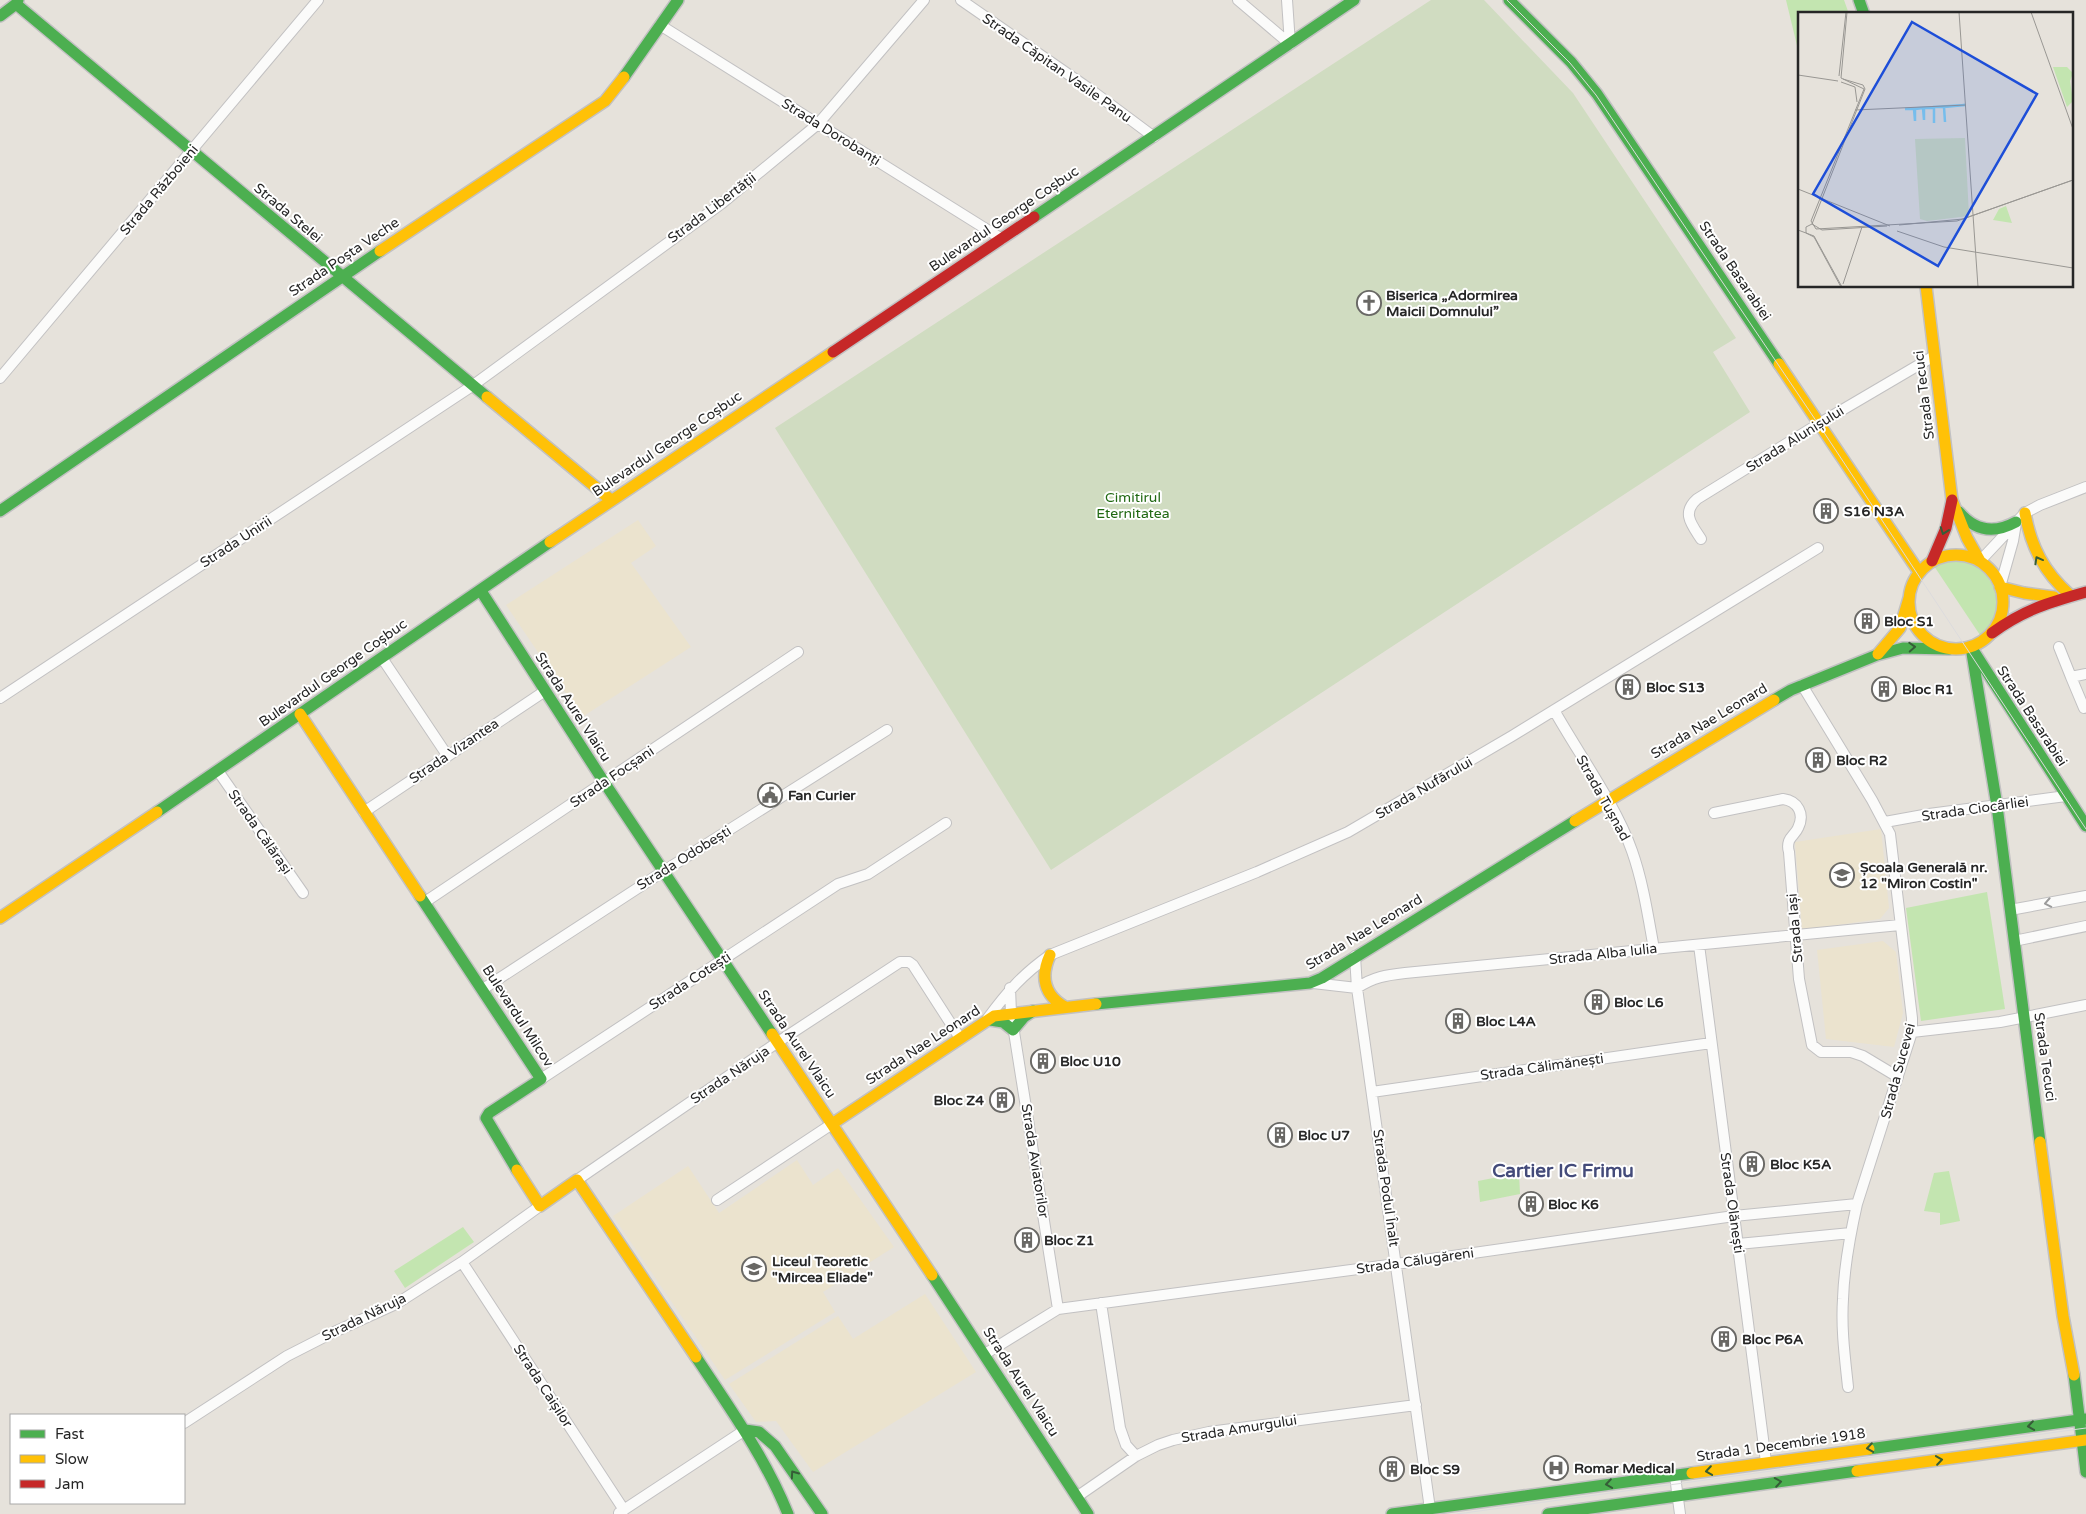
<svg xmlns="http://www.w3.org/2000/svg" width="2086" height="1514" viewBox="0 0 2086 1514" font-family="'Varela Round',sans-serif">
	<rect width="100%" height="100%" fill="#e6e2db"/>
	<path fill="#ebe3ce" d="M 638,520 L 656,546 L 631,563 L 691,647 L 582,717 L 506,605 Z
		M 1881,829 L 1889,908 L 1880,919 L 1802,930 L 1795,842 Z
		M 1883,941 L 1896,952 L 1903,1013 L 1894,1047 L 1826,1039 L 1817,950 Z
		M 797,1160 L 813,1185 L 838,1168 L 894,1247 L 823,1292 L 835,1312 L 725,1380 L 613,1216 L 688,1166 L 719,1213 Z
		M 925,1294 L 976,1372 L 813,1472 L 776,1421 L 756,1422 L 729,1384 L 838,1316 L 853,1339 Z"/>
	<path fill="#c3e5b0" d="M 1786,0 L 1844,0 L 1849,14 L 1800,14 L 1800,58 Z
		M 1954,559 C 1981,560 2004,589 1995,616 C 1992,624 1985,629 1980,635 L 1934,566 Z
		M 1987,892 L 2005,1009 L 1921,1021 L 1906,908 Z
		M 1949,1171 L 1960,1221 L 1940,1225 L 1940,1213 L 1924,1211 L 1934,1173 Z
		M 1519,1173 L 1520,1194 L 1480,1202 L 1478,1181 Z
		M 463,1227 L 474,1242 L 405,1288 L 394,1271 Z"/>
	<path fill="#d0dcc1" d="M 1431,0 L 1484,0 L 1573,93 L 1736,338 L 1713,352 L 1750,412 L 1051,870 L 775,428 Z"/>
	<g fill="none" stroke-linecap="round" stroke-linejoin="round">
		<defs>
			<path id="street" d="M 961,0 L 1091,90 L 1154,137
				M 1238,0 L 1290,44
				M 1287,0 L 1290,44
				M 660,25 L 1002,239
				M 0,378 L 318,0
				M 1701,539 C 1692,525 1681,513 1697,499 L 1820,423 L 1934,356
				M 1980,561 L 2025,513 L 2040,505 L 2086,487
				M 2000,587 L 2013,541 L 2016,523
				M 2059,647 L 2071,677 L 2086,674
				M 382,658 L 447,755
				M 2071,677 L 2084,708
				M 1802,685 L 1872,800 L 1890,834 L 1912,1018 L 1912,1032 L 1857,1204 C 1850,1235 1844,1268 1843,1299 C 1841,1329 1845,1358 1848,1387
				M 0,698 L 472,386 L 721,204 L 818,124 L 924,0
				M 1554,710 C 1578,753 1616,805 1632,851 C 1643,882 1648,916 1654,949
				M 218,771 L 303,893
				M 364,812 L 545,691
				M 1714,813 L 1783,799 C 1798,801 1805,814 1798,828 C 1796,833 1791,836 1789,841 C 1788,844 1788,849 1789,852 L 1799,979 L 1812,1045 L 1821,1052 L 1851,1052 L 1863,1056 L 1898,1077
				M 1885,822 L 1929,814 L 2066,796
				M 425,902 L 798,652
				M 2010,910 L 2086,896
				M 2014,941 L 2086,926
				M 1699,945 L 1766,1462
				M 1355,956 L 1357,988 L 1430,1509
				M 1313,983 L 1357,988 C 1373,977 1387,975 1405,973 L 1900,925
				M 1010,988 L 1011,1013 L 1058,1309
				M 483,989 L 664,871 L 887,730
				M 988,1018 C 1007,992 1023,974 1050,955 L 1257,872 L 1348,832 L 1512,736 L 1818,548
				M 1912,1032 L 2000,1022 L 2086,1005
				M 541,1079 L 838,884 L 868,874 L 946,823
				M 1372,1092 L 1711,1043
				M 577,1180 L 778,1042 L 900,962 L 909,962 L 913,965 L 960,1038
				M 717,1200 L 832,1124
				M 1738,1244 L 1851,1233
				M 462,1262 L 624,1510
				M 1101,1303 L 1120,1428 L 1126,1445 L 1136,1456
				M 985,1354 L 1058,1309 L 1396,1264 L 1734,1216 L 1857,1204
				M 184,1423 L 287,1356 L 332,1333 L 396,1304 L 462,1262 L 540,1206
				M 1675,1476 L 1680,1514
				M 1078,1496 L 1136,1456 L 1158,1445 L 1173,1440 L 1209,1432 L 1416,1405
				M 619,1513 L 745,1430"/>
			<path id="fast" d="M 1509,0 L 1571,62 L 1597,94 L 1779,364
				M 1859,0 L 1864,14
				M 16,4 L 487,397
				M 0,16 L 16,4 L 18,0
				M 624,77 L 678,0
				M 1034,217 L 1354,0
				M 0,511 L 380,251
				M 1959,512 C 1975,531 1994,534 2016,522
				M 481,591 L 604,782 L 772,1034
				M 1971,647 L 1997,806 L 2040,1142
				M 1971,647 L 2086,826
				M 1774,700 L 1791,690 L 1877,655 L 1903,648 L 1949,649
				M 157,812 L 550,542
				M 420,896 L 541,1079 L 489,1113 L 486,1118 L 517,1170
				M 1096,1004 L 1310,983 L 1322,978 L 1575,821
				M 990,1020 L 1003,1022 L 1013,1030 L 1024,1017 L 1033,1011
				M 932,1275 L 1088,1514
				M 696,1357 C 729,1407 765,1457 788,1514
				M 2074,1375 L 2086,1472
				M 745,1430 L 759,1432 L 775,1446 L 822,1514
				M 1869,1449 L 2086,1419
				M 1392,1514 L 1692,1473
				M 1548,1514 L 1857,1471"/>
			<path id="slow" d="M 380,251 L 605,101 L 624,77
				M 1926,286 L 1952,500 L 1967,538 L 1980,561
				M 1779,364 L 1919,572
				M 487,397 L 611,500
				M 2025,513 C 2031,547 2044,572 2070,595
				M 550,542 L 833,352
				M1909 602a47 47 0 1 1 94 0a47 47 0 1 1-94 0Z
				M 2000,587 L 2024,593 L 2054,597
				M 1878,654 L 1900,628 L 1909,598
				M 300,714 L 420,896
				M 1575,821 L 1774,700
				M 0,918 L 157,812
				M 1050,955 C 1040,977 1044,995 1065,1007
				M 772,1034 L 932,1275
				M 832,1124 L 994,1016 L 1096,1004
				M 2040,1142 L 2063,1316 L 2074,1375
				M 517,1170 L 540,1206 L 577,1180 L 696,1357
				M 1857,1471 L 2086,1440
				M 1692,1473 L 1869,1449"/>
			<path id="jam" d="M 833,352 L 1034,217
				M 1932,561 L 1946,528 L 1952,500
				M 1992,633 C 2023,610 2050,602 2086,592"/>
		</defs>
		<use href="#street" stroke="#c2c1c2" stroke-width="12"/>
		<use href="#fast" stroke="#c2c1c2" stroke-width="14"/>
		<use href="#slow" stroke="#c2c1c2" stroke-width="14"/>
		<use href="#jam" stroke="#c2c1c2" stroke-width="14"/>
		<use href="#street" stroke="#fbfbfa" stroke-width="10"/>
		<use href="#fast" stroke="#4caf50" stroke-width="11"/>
		<use href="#slow" stroke="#ffc107" stroke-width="11"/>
		<use href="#jam" stroke="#c62828" stroke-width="11"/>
		<path stroke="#dcdbdd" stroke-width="1" d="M 1507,0 L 1570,63 L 1596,95 L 1825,434 L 2086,829
			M 1457,1514 L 2086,1428"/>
	</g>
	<defs><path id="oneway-chevron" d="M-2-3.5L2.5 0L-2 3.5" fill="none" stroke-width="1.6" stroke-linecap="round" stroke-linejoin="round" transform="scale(1.25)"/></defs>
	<g stroke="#355d37">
		<use href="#oneway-chevron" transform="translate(1944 531) rotate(110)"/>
		<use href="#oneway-chevron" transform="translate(2038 560) rotate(-119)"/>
		<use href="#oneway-chevron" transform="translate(1912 647) rotate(-3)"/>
		<use href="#oneway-chevron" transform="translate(2031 1426) rotate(172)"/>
		<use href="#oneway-chevron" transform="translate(1870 1448) rotate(172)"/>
		<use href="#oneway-chevron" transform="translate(1939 1460) rotate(-8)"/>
		<use href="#oneway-chevron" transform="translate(1709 1471) rotate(172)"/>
		<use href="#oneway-chevron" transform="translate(794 1474) rotate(-125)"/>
		<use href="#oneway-chevron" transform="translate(1778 1482) rotate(-9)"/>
		<use href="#oneway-chevron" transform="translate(1609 1484) rotate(172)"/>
	</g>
	<use stroke="#9b9b9b" href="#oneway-chevron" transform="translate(2048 903) rotate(169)"/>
	<defs>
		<symbol id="church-ring" viewBox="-11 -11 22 22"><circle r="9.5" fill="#fff" stroke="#696865" stroke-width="1.5"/><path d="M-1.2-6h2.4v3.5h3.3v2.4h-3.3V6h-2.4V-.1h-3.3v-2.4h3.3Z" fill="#696865"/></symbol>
		<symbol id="building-ring" viewBox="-11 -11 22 22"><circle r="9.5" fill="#fff" stroke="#696865" stroke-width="1.5"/><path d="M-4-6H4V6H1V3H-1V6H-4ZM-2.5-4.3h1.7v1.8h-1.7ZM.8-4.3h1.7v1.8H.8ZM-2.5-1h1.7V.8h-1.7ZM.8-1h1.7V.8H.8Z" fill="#696865"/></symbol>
		<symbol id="civic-ring" viewBox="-11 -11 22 22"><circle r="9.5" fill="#fff" stroke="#696865" stroke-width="1.5"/><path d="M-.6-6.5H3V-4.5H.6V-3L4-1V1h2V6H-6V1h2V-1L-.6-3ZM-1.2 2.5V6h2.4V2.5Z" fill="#696865"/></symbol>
		<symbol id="school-ring" viewBox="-11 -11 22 22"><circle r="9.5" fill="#fff" stroke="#696865" stroke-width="1.5"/><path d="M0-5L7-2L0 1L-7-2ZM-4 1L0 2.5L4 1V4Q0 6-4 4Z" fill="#696865"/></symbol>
		<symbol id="university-ring" viewBox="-11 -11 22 22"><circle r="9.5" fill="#fff" stroke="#696865" stroke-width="1.5"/><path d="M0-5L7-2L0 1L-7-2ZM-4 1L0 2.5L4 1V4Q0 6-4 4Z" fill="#696865"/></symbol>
		<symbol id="hospital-ring" viewBox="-11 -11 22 22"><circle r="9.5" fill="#fff" stroke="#696865" stroke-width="1.5"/><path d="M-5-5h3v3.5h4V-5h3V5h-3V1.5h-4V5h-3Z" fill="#696865"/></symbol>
	</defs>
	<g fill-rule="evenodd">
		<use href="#church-ring" x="1355" y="289" width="28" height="28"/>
		<use href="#building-ring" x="1812" y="497" width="28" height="28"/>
		<use href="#building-ring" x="1853" y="607" width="28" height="28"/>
		<use href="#building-ring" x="1614" y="673" width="28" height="28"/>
		<use href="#building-ring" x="1870" y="675" width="28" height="28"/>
		<use href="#building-ring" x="1804" y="746" width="28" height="28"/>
		<use href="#civic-ring" x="756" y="781" width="28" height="28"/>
		<use href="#school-ring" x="1828" y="861" width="28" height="28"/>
		<use href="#building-ring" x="1583" y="988" width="28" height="28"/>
		<use href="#building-ring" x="1444" y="1007" width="28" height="28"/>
		<use href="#building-ring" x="1029" y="1047" width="28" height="28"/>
		<use href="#building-ring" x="988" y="1086" width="28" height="28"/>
		<use href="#building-ring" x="1266" y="1121" width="28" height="28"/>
		<use href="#building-ring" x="1738" y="1150" width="28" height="28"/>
		<use href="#building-ring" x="1517" y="1190" width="28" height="28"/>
		<use href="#building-ring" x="1013" y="1226" width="28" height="28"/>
		<use href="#university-ring" x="740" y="1255" width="28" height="28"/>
		<use href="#building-ring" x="1710" y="1325" width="28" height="28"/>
		<use href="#hospital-ring" x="1542" y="1454" width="28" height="28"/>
		<use href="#building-ring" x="1378" y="1455" width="28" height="28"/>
	</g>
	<g text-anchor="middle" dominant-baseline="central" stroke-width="4" stroke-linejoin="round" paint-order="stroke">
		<g font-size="14" fill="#262626" stroke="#fff">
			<text transform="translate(1057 68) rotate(35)">Strada Căpitan Vasile Panu</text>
			<text transform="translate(831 132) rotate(32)">Strada Dorobanți</text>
			<text transform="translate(159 190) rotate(-50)">Strada Războieni</text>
			<text transform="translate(712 208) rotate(-37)">Strada Libertății</text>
			<text transform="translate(288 213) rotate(40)">Strada Stelei</text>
			<text transform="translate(1004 219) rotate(-34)">Bulevardul George Coșbuc</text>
			<text transform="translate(344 257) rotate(-34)">Strada Poșta Veche</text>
			<text transform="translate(1735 271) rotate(56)">Strada Basarabiei</text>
			<text transform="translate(1924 395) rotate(-97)">Strada Tecuci</text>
			<text transform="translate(1795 439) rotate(-32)">Strada Alunișului</text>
			<text transform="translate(667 444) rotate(-34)">Bulevardul George Coșbuc</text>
			<text transform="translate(236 542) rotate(-33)">Strada Unirii</text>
			<text transform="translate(333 673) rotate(-35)">Bulevardul George Coșbuc</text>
			<text transform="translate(573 707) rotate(57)">Strada Aurel Vlaicu</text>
			<text transform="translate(2032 716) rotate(57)">Strada Basarabiei</text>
			<text transform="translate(1709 721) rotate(-31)">Strada Nae Leonard</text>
			<text transform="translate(454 751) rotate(-34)">Strada Vizantea</text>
			<text transform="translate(612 777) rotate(-34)">Strada Focșani</text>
			<text transform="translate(1424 788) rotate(-30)">Strada Nufărului</text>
			<text transform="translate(1603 798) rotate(61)">Strada Tușnad</text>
			<text transform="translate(1975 809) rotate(-8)">Strada Ciocârliei</text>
			<text transform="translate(260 832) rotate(55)">Strada Călărași</text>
			<text transform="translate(684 858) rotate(-32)">Strada Odobești</text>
			<text transform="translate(1795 928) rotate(-95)">Strada Iași</text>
			<text transform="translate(1364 932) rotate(-31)">Strada Nae Leonard</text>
			<text transform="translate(1603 954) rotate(-6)">Strada Alba Iulia</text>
			<text transform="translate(690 981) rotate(-33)">Strada Cotești</text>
			<text transform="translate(518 1016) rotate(57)">Bulevardul Milcov</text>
			<text transform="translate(797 1044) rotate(56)">Strada Aurel Vlaicu</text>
			<text transform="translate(923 1045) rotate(-33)">Strada Nae Leonard</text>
			<text transform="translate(2045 1057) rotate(82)">Strada Tecuci</text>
			<text transform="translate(1542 1067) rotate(-8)">Strada Călimănești</text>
			<text transform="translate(1898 1071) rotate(-75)">Strada Sucevei</text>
			<text transform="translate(730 1075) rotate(-34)">Strada Năruja</text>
			<text transform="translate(1035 1161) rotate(81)">Strada Aviatorilor</text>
			<text transform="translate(1386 1188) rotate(82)">Strada Podul Înalt</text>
			<text transform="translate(1732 1203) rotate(82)">Strada Olănești</text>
			<text transform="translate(1415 1261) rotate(-8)">Strada Călugăreni</text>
			<text transform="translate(364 1317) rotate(-26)">Strada Năruja</text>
			<text transform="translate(1021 1382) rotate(57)">Strada Aurel Vlaicu</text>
			<text transform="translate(543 1386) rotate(57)">Strada Caișilor</text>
			<text transform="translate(1239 1429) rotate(-9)">Strada Amurgului</text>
			<text transform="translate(1781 1445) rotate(-8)">Strada 1 Decembrie 1918</text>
		</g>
		<g font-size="14" font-weight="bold" fill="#262626" stroke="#fff" text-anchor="start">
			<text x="1386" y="295">Biserica „Adormirea<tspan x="1386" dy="16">Maicii Domnului”</tspan></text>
			<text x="1844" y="511">S16 N3A</text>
			<text x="1884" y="621">Bloc S1</text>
			<text x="1646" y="687">Bloc S13</text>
			<text x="1902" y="689">Bloc R1</text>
			<text x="1836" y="760">Bloc R2</text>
			<text x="788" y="795">Fan Curier</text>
			<text x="1860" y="867">Școala Generală nr.<tspan x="1860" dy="16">12 "Miron Costin"</tspan></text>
			<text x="1614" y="1002">Bloc L6</text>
			<text x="1476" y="1021">Bloc L4A</text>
			<text x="1060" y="1061">Bloc U10</text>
			<text x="984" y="1100" text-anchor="end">Bloc Z4</text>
			<text x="1298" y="1135">Bloc U7</text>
			<text x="1770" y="1164">Bloc K5A</text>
			<text x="1548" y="1204">Bloc K6</text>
			<text x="1044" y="1240">Bloc Z1</text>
			<text x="772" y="1261">Liceul Teoretic<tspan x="772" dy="16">"Mircea Eliade"</tspan></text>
			<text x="1742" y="1339">Bloc P6A</text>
			<text x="1574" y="1468">Romar Medical</text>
			<text x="1410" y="1469">Bloc S9</text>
		</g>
		<g font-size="14" fill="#206812" stroke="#fff">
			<text x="1133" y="497">Cimitirul<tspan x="1133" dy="16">Eternitatea</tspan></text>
		</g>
		<g font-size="19" font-weight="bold" fill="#444b7a" stroke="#fff">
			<text x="1563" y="1171">Cartier IC Frimu</text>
		</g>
	</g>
	<g transform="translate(1798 12)">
		<rect width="275" height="275" fill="#e6e2db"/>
		<path d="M 255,55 L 269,55 L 275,61 L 272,69 L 275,89 L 269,95 ZM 208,194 L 214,211 L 195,208 L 201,197 Z" fill="#c3e5b0"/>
		<path d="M 167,126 L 171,204 L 129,209 L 122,207 L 117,127 Z" fill="#d0dcc1"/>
		<path fill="none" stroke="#86d0f0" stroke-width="2.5" d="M 167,93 L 146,95 L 147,110 L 146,95 L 136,95 L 136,111 L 136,96 L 126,96 L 126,108 L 125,96 L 117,97 L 117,109 L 116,97 L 107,97 Z"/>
		<path fill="none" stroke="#999793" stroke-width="1" d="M 49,0 L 43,66 L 66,77 L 13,209 L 18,217 L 159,209 L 275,168M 161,0 L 180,275M 233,0 L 275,117M 0,63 L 40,69M 41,64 L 48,0M 43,70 L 57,75 L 59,90M 57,98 L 168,93M 0,177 L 92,214M 14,212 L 67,77 L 65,73 L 45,67M 14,212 L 8,215 L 8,221 L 16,225 L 43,275M 14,212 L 24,218 L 89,214M 101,213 L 165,207 L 275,168M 0,218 L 16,224 L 44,275M 99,219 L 146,235 L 275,256M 45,272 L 64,215"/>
		<path fill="#1d4ed8" fill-opacity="0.15" stroke="#1d4ed8" stroke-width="2.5" d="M 114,10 L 239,82 L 140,254 L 15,182 Z"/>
		<rect width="275" height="275" fill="none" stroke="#262626" stroke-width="2.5"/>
	</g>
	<rect x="10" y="1414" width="175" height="90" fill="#ffffff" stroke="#a8a8a8"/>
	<rect x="20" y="1430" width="25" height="8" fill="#4caf50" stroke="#a8a8a8"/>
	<text x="55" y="1439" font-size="15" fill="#262626">Fast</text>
	<rect x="20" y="1455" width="25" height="8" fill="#ffc107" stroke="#a8a8a8"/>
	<text x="55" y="1464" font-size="15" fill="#262626">Slow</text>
	<rect x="20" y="1480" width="25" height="8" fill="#c62828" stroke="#a8a8a8"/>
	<text x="55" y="1489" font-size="15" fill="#262626">Jam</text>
</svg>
